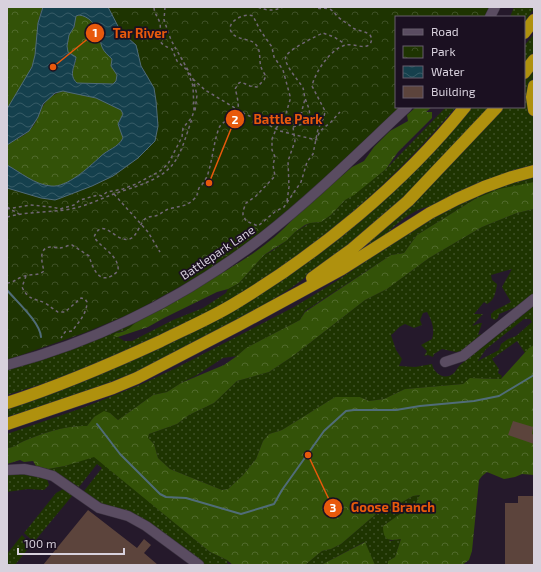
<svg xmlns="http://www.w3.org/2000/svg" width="541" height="572" viewBox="0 0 541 572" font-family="'Exo 2',sans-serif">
	<defs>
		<pattern id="grass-dots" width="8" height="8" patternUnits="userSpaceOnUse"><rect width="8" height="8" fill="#1e3401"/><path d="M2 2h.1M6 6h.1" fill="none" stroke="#3e5026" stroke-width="1.8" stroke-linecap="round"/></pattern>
		<pattern id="forest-crowns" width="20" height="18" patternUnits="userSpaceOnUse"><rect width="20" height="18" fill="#335208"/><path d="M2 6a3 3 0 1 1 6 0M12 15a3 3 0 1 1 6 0" fill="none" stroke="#506a2c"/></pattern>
		<pattern id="park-crowns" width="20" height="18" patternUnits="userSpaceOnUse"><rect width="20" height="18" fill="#1e3401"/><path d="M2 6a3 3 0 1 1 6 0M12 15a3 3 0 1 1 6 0" fill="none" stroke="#3e5026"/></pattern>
		<pattern id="water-waves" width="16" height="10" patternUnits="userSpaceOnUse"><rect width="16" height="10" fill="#15404d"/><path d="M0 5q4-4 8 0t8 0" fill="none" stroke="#365b66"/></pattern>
	</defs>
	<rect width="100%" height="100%" fill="#25192b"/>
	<path fill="url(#grass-dots)" fill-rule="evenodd" d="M 514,7 L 534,7 L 534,9 L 524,22 L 524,17 L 510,17 Z
		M 534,34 L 534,51 L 524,65 L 524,46 Z
		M 534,68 L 534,74 L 530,88 L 531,111 L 534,119 L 534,165 L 437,205 C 410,207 391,230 372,247 L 368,243 C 417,201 461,156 503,107 L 524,107 L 524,81 Z
		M 446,107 L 456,107 C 394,180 324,243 242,293 C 215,309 185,323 156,337 C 138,345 120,355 102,363 C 71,375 39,385 7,395 L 7,368 L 138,320 L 130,329 L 116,333 L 114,336 L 118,337 L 124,341 L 132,341 L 173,320 L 203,308 L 226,293 L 228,289 L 239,283 L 264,255 L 272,251 L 286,241 L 295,232 L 310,223 L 321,222 L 331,215 L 345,200 L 372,180 L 386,169 Z
		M 473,107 L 490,107 L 412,191 L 337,255 L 291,288 L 241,319 L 136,372 L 71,397 L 7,417 L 7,406 L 219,317 L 432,153 Z
		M 534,176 L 534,182 L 475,199 L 417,235 L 404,253 L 391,255 L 305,311 L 300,320 L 246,348 L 237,356 L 223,358 L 197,375 L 181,383 L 167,392 L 153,395 L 118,420 L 110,413 L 94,417 L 87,426 C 67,425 42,433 24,441 C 17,444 14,448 7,448 L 7,434 L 85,407 L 142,384 L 176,368 L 294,307 L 335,282 L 415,228 L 476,194 Z
		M 534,209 L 534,293 L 516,307 L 499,314 L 498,318 L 495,320 L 491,318 L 491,314 L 494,311 L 511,302 L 502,287 L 512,269 L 491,275 L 492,280 L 497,284 C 496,292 494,301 487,304 L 484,302 L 474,314 L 483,314 L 472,326 L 480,323 L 482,323 L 478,335 L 482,334 L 461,351 L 456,352 L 442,349 L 434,354 L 433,357 L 428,355 L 424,356 L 427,351 L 421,345 L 432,339 C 435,329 432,321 427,312 L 423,313 L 420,320 L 422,325 L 414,328 L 405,324 C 397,327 397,331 391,335 L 396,350 L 402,359 L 399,366 L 415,367 L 432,364 C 434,374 445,381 454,373 C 456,371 458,367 460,365 L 534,306 L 534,345 L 525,353 L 517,341 L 492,359 L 499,369 L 498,373 L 502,376 L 501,379 L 471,378 L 463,384 L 405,389 L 384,399 L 369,401 L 360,397 L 335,397 L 282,430 L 269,434 L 263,441 L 256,459 L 243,475 L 228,489 L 222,490 L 170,469 L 158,458 L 154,444 L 147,438 L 149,434 L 177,424 L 189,415 L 214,403 L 237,381 L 269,372 L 293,356 L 365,300 L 387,289 L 429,258 L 482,227 L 517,213 ZM 524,319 L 530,319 L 532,322 L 516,336 L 508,339 L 501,344 L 499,350 L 478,361 L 486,349 Z
		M 94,456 L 210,552 L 227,560 L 233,565 L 227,561 L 228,565 L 206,565 L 91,497 L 84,491 L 102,468 L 97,464 L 79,487 L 57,473 L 48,469 L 65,466 Z
		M 15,473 L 31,474 L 47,479 L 49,485 L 44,490 L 28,489 L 7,492 L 7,475 Z
		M 65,488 L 72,493 L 72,496 L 34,542 L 24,533 L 56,493 Z
		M 420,495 L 417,503 L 383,526 L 390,541 L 401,539 L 395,557 L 388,561 L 388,565 L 375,565 L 364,542 L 321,565 L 305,565 L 322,551 L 331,549 L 341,544 L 383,508 L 395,506 L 413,496 Z
		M 22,535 L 31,545 L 15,565 L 7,565 L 7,554 Z"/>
	<path fill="url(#forest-crowns)" d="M 7,7 L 43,7 C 35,23 38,40 35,56 C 31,75 17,93 7,109 Z
		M 80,15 C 89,16 96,25 99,34 C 100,38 100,43 102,47 C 104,52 109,55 112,59 L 111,66 L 117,75 L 116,81 L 112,84 L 77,83 C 69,76 73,69 76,60 L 68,52 L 67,46 L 69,34 L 75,26 L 75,16 Z
		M 63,91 L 96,98 L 121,110 L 123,114 L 118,124 L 123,138 C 118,148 108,149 100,157 C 89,167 67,188 51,186 C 35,185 20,172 7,165 L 7,145 C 14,140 23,137 29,131 C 44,116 37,99 63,91 Z
		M 416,107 L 432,107 L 426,112 L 432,112 L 432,118 L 398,152 L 386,169 L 354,195 L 345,200 L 331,215 L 321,222 L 310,223 L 305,225 L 295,232 L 286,241 L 264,255 L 239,283 L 228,289 L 217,292 L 164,318 L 148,327 L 118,337 L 113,336 L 116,333 C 127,332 131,327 138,320 C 160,308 181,296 202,284 C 235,266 269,246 294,218 L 352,167 L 364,161 L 374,147 L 390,131 L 408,121 L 407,115 Z
		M 534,182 L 534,209 L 517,213 L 482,227 L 429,258 L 387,289 L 365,300 L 293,356 L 269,372 L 237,381 L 214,403 L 189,415 L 177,424 L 149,434 L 148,438 L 154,444 L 158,458 L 170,469 L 222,490 L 228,489 L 243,475 L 256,459 L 263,441 L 269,434 L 282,430 L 335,397 L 360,397 L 369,401 L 384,399 L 405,389 L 463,384 L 470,378 L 501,379 L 529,348 L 534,345 L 534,475 L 522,474 L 515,477 L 504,479 L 487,472 L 482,476 L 479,480 L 472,551 L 469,560 L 462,565 L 388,565 L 388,561 L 395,557 L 401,539 C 389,541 383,541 383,526 L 416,503 L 420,495 L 413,496 L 395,506 L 383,508 L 341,544 L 331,549 L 322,551 L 305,565 L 233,565 L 227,560 L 210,552 L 94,457 L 65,466 L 48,469 L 36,466 L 33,461 L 24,462 L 20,460 L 7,464 L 7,448 C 14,448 17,444 24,441 C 43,433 66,425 87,426 L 94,417 L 104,411 L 110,413 L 118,420 L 153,395 L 167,392 L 181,383 L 224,365 L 237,356 L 246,348 L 300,320 L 305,312 L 391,255 L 404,253 L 417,235 L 475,199 L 499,189 Z
		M 365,542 L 375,565 L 321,565 Z"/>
	<path fill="url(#park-crowns)" d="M 108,7 L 490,7 L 485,17 L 396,17 L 396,107 L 402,107 L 299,202 L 254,239 L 210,270 L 132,313 L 84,333 L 7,360 L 7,188 L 41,198 L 58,199 L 92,186 L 113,176 L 138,158 L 155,141 L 158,126 L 155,93 L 146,74 L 141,66 L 134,43 L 121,32 Z"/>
	<path fill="url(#water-waves)" stroke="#506c78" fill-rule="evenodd" d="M 43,7 L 108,7 L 121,32 L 136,45 L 141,66 L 154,88 L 156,101 L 158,126 L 155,141 L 138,158 L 113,176 L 92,186 L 58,199 L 55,200 L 41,198 L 7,188 L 7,165 C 20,172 35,185 51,186 C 67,188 89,167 100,157 C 108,149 118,148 123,138 L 118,124 L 123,114 L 121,110 L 96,98 L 67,92 L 63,91 L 55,93 L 43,104 L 38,117 L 29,131 L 7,145 L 7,109 L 32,67 L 35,55 L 38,23 ZM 79,15 C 89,16 96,25 99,34 C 101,38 100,43 102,47 C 104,52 108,55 112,59 L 111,66 L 117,75 L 116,81 L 113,84 L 77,83 C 68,75 75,66 76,57 L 68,52 L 67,46 L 69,35 L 74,27 L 76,16 Z"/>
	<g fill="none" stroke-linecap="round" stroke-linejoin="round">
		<path stroke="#506c78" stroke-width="2" d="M 7,290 C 17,302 40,322 41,337
			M 97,424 L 120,454 L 160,494 L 166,497 L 186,498 L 241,514 L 274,504 L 282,490 L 324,431 L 346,411 L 354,410 L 396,410 L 420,406 L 474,401 L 499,396 L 534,375"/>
	</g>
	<path fill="#5c443c" d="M 513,421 L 533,427 L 532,434 L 534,435 L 534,444 L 508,435 Z
		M 518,496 L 534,496 L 534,565 L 505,565 L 505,503 L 518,503 Z
		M 88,510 L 137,548 L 144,539 L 151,545 L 144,553 L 158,565 L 43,565 Z"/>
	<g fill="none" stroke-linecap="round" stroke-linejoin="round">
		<defs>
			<path id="minor" d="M 490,17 L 495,7
				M 445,362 L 463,356 L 534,299
				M 7,365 C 100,340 187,296 263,237 C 314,197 360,151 407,107
				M 7,470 L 24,469 L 39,472 L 53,476 L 99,508 L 128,516 L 146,526 L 199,565"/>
			<path id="highway" d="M 524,33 L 534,20
				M 524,73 L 534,60
				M 534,86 L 532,97 L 534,110
				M 312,278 L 352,249 L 408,201 L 497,107
				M 7,403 C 60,386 111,364 161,341 C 185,329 211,318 234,304 C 319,253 403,184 465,107
				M 7,424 L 113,388 L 137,378 L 239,325 L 342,269 L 430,213 L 457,199 L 484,187 L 512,177 L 534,171"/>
		</defs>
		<use href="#minor" stroke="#3a323f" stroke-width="11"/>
		<use href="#highway" stroke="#3a323f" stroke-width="13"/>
		<path stroke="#716776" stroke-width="1.5" stroke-dasharray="3 3" stroke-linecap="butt" d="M 165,7 L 164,20 L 171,40 L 193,79 L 197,95 L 195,111
			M 258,7 C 267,11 274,11 283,7
			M 193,79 L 205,90 L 245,114 L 263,122 L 280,131 L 316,140 L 320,131 L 331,122 L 340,112
			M 293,127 L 306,123 C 313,114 308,107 305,98 C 304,95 304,91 303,88 C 300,82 282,63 286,56 C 290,49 316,36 323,33 L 334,37 L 345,44
			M 114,194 L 148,232 L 160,252
			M 287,201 L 289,187 L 288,161 L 295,141 L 293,127 L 295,122 L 301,114 L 305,99
			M 7,207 L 19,214
			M 7,209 L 30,205 L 52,207 L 60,209 L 74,205 L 80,200 L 98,195 L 102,196 L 107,192 L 123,189 L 136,184 L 160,171 L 168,164 L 182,137 L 183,128 L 192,117 L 194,111 L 193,86 L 187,70 L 177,61 L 172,49 C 153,42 162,37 160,23 C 158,17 154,13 154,7
			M 7,217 C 28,211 49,213 71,209 C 86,206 100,199 114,194 C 133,187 160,181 173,164 C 182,153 187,132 192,119
			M 26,276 L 22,287 C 28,300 34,298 45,303 C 50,306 54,310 58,312 L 65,312 L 81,298 L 85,299 L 87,302 C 87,313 79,322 72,331 L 65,332 L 61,338
			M 7,283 C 13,283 16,279 22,277 C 29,273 37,277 44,271 C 42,263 38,248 50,247 C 53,247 57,248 60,248 C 64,248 68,245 72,245 L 89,256 C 94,272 101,287 118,271 C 120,256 101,248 94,237 C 103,215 115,243 129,239 C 137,238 140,222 146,218 C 150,216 154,217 158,215 C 162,213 165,210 169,209 C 178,206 187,207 194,199 C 198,196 197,193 199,188 C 200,186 203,184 204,181 C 207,178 208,174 209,170 C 213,156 214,141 219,128 C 222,120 236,118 238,110 C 239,105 237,94 235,89 L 239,83 L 241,82 L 250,86 L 257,87 L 264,80 L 266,76 C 264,73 262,70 261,67 C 259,61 261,52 257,46 C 251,37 238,41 232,33 C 224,23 244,12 253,16 L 260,30 L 272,47 L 274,57 L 283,70 L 290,96 L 290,100 L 285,117 L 277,127 L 272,139 L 272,150 L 275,157 L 273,165 L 275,176 L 256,196 L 246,203 L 243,211 L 243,215 L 246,221 L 258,226 L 276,211 L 284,207 L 301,182 L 307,162 L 313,154 L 318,129 L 324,117 L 325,111 L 312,86 C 315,72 331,48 346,45 C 353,43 365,50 370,44 C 372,41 372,38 370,35 C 366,31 358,31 353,28 C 348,24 343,21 338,17 C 335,14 333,10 329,9 C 324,7 321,10 314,7"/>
		<use href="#minor" stroke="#5a4c61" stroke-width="10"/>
		<use href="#highway" stroke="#af910e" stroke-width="12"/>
	</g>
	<g text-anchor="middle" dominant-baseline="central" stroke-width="3.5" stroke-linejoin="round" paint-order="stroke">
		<g font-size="12" fill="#d8d1dd" stroke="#1b1021">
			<text transform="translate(217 252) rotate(-34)">Battlepark Lane</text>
		</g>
	</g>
	<path fill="none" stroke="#e8590c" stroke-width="1.5" d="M53 67L95 33M209 183L235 119M308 455L333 508"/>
	<g fill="#e8590c" stroke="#1b1021" stroke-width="1.5">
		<circle cx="53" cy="67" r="4"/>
		<circle cx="209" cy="183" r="4"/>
		<circle cx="308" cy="455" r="4"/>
		<circle cx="95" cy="33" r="10"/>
		<circle cx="235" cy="119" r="10"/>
		<circle cx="333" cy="508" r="10"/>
	</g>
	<g font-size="12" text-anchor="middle" font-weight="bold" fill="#fff">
		<text x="95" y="37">1</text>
		<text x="235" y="124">2</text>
		<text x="333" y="512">3</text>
	</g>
	<g font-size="13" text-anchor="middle" font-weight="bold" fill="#e8590c" stroke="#1b1021" stroke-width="3.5" stroke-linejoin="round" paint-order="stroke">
		<text x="140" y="38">Tar River</text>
		<text x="288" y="124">Battle Park</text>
		<text x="393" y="512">Goose Branch</text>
	</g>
	<rect width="541" height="572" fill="none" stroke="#d8d1dd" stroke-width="16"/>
	<rect x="395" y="16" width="130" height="92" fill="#1b1021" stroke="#675d6c"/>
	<rect x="403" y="29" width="20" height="6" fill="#5a4c61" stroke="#675d6c"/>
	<text x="431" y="36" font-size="12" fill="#d8d1dd">Road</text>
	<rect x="403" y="46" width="20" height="12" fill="url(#park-crowns)" stroke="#675d6c"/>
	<text x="431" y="56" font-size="12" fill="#d8d1dd">Park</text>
	<rect x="403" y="66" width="20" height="12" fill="url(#water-waves)" stroke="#675d6c"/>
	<text x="431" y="76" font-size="12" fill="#d8d1dd">Water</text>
	<rect x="403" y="86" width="20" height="12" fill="#5c443c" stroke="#675d6c"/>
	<text x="431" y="96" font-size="12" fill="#d8d1dd">Building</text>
	<path d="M18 548v6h106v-6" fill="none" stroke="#d8d1dd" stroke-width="2"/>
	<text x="24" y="548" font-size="12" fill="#d8d1dd" stroke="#1b1021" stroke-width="3" paint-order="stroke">100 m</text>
</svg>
